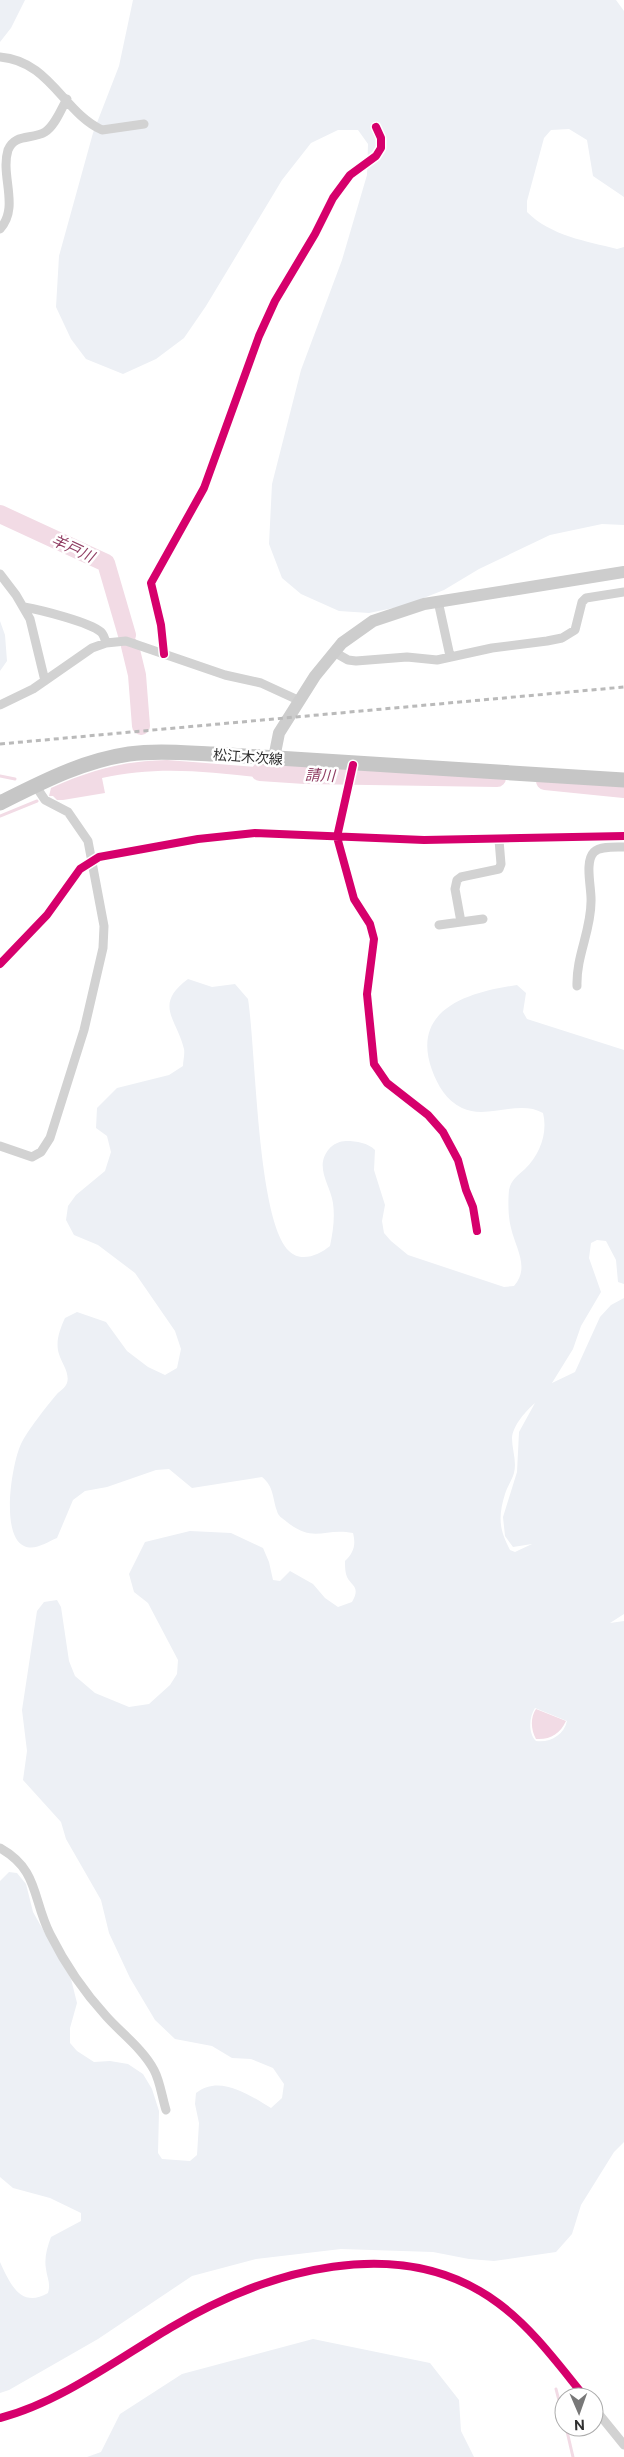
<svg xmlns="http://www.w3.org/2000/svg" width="624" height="2457" viewBox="0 0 624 2457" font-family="'Public Sans','Noto Sans JP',sans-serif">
	<rect width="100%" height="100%" fill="#fff"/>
	<path fill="#edf0f5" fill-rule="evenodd" d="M 0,0 L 25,0 L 11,28 L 0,42 Z
		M 133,0 L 616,0 L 624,11 L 624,197 L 593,176 L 587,140 L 569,129 L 551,130 L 544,138 L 527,201 L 527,212 C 551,236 586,241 617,249 L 624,247 L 624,525 L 602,524 L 550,535 L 479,569 L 444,590 L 403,606 L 369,613 L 339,611 L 301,594 L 282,578 L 269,544 L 272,484 L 301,370 L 342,260 L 367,175 L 368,144 L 358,130 L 338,130 L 311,143 L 282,180 L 206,306 L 184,338 L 156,359 L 123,374 L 86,359 L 71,339 L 56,307 L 59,256 L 93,133 L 119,66 Z
		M 0,621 L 5,635 L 7,661 L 0,671 Z
		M 188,979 L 212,987 L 235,984 L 248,999 C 256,1050 257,1220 289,1251 C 301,1263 319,1255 330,1246 C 333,1232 335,1218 333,1203 C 330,1184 314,1167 329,1149 C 333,1144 340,1141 346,1141 C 357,1141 368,1143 375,1150 L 374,1170 L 385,1205 L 382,1221 L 384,1233 L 391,1241 L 408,1255 L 504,1287 L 514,1286 C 530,1268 516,1249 511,1228 C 508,1217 508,1201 509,1190 C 511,1180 518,1175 525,1169 C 540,1154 548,1133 543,1113 C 519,1099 487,1120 462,1108 C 446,1100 438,1086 432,1070 C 410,1009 469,992 517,985 L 526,993 L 523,1012 L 527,1019 L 624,1050 L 624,1284 L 618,1282 L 616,1260 L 606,1241 L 597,1240 L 591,1243 L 589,1258 L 601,1292 L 581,1326 L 573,1349 L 552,1383 L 575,1372 L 600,1317 L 611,1305 L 624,1298 L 624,1614 L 610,1623 L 624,1621 L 624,2142 L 614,2152 L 581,2205 L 572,2234 L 556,2252 L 494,2261 L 469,2259 L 433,2252 L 341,2249 L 256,2259 L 192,2276 L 98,2339 L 9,2390 L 0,2393 L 0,2262 C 10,2284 21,2309 48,2293 C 51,2283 47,2278 46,2269 C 44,2258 47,2248 51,2237 L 81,2221 L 81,2213 L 50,2198 L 13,2188 L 0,2177 L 0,1881 L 9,1872 L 17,1873 L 26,1884 L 33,1912 L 71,1979 L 77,2003 L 70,2028 L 70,2043 L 77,2051 L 94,2062 L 110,2061 L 128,2064 L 143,2074 L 152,2089 L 159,2111 L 158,2153 L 162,2159 L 190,2161 L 197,2155 L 199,2123 L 195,2104 L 196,2093 C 220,2074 249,2095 271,2108 L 282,2098 L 284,2084 L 273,2068 L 251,2059 L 232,2058 L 212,2046 L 175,2039 L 155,2020 L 130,1978 L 109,1933 L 101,1900 L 66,1839 L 61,1822 L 23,1780 L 27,1751 L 22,1710 L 37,1611 L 44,1602 L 57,1600 L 61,1607 L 69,1661 L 75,1676 L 95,1693 L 129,1707 L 149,1704 L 170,1685 L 177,1674 L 178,1660 L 148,1603 L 134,1592 L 129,1574 L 145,1542 L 190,1531 L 231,1533 L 263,1548 L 269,1562 L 273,1580 L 280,1581 L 290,1571 L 313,1584 L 325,1598 L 338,1607 L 352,1602 C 362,1585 349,1586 346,1574 C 345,1570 345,1565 345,1561 C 354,1552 356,1545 353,1533 C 324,1527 315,1544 287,1522 C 282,1518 278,1516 277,1511 C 272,1496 274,1487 262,1477 L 192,1488 L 169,1469 L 156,1470 L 107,1487 L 85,1491 L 73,1500 L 57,1538 C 47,1542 35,1551 24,1546 C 0,1535 12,1463 21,1444 C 28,1430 46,1407 57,1394 C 60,1391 65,1388 67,1383 C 70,1373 62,1364 59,1354 C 55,1342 60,1329 65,1318 L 77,1312 L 106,1322 L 127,1351 L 148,1367 L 165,1375 L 177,1368 L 181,1349 L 175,1331 L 135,1273 L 98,1245 L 74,1235 L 66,1220 L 68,1206 L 76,1195 L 105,1171 L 111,1152 L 107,1136 L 96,1128 L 97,1108 L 117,1088 L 169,1075 L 183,1066 C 183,1061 185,1054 184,1049 C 177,1019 153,1005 188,979 ZM 535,1403 L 519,1432 L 517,1472 L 503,1517 L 505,1536 L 513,1547 L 532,1544 L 515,1552 L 510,1550 C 499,1529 498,1517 505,1494 C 507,1487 512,1480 514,1473 C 517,1461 512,1450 512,1438 C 513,1425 526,1411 535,1403 ZM 535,1708 L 567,1721 C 564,1735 550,1743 536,1741 C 528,1733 529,1717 535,1708 Z
		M 313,2339 L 430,2363 L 459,2400 L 461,2431 L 474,2457 L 87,2457 L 101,2452 L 120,2414 L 182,2374 Z"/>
	<path fill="#f2dbe5" d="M 167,760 L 283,769 L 282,780 C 222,773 161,764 102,778 L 105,793 L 63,800 L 57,800 L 53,796 L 49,796 L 51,788 C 91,770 122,761 167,760 Z
		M 536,1709 L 566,1721 C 560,1734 550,1740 536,1739 C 531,1730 530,1718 536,1709 Z"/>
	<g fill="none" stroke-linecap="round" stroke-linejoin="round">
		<path stroke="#f2dbe5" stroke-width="3" d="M 0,776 L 15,779
			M 0,816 L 37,801
			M 556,2389 L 564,2420
			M 566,2427 L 573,2457"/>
		<path stroke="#f2dbe5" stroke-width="18" d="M 0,514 L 106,563 L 127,635
			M 130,646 L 137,675 L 141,726
			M 260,772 L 305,775 L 497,778
			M 545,781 L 624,789"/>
		<path stroke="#d2d2d2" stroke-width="9" d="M 0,57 C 50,61 63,112 102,130 L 144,124
			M 0,229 C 20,207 0,176 8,150 C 15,133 32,140 45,132 C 55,126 61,109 67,99
			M 0,574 L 16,595 L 30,619 L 45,681
			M 438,601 L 450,656
			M 24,607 C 41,610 89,622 101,632 C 104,635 105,639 106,643
			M 334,652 L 348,660 L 356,661 L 407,657 L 437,660 L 492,648 L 547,641 L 562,638 L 575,630 L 582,602 L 586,598 L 624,592
			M 164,654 L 161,625 L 151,583 L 204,488 L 259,336 L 275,301 L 315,234 L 333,198 L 350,175 L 376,156 L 381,148 L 381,138 L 376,127
			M 0,705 L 33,689 L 92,648 L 106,643 L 126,641 L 225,675 L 261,683 L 298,700
			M 353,765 L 337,837 L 354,899 L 370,924 L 374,939 L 367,994 L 374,1064 L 387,1083 L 428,1115 L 443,1132 L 458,1160 L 466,1190 L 473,1207 L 477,1231
			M 461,922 L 455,889 L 457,880 L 461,877 L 499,869 L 501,864 L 499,840
			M 439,925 L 483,919
			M 0,964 L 47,915 L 80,869 L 99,857 L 198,839 L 255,833 L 424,840 L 624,836
			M 577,986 C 576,956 591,931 591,902 C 592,889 584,862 594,852 C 600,846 615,847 624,847
			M 0,1146 L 32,1157 L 41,1152 L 50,1138 L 84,1030 L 103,948 L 104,926 L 88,841 L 68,812 L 45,800 L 35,785
			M 0,1848 C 39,1870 32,1898 50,1934 C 64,1962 84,1992 106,2016 C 121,2033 143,2049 154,2070 C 160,2081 162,2097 166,2110
			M 594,2408 L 624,2445
			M 0,2418 C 59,2403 118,2359 170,2328 C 265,2271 400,2230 498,2303 C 532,2328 558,2364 585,2397"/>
		<path stroke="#cdcdcd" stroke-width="12" d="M 274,758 L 279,733 L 315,676 L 342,643 L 373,621 L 424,604 L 624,572"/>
		<path stroke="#c6c6c6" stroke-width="15" d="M 0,803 C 42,782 82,761 129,754 C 157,750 186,753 214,754 L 624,780"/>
		<path stroke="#bababa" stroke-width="3" stroke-dasharray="5 4" stroke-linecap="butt" d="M 0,744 L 624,687"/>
		<defs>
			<path id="cycleway" d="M 164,654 L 161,625 L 151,583 L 204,488 L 259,336 L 275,301 L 315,234 L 333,198 L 350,175 L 376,156 L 381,148 L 381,138 L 376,127
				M 353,765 L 337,837 L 354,899 L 370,924 L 374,939 L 367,994 L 374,1064 L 387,1083 L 428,1115 L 443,1132 L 458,1160 L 466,1190 L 473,1207 L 477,1231
				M 0,964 L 47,915 L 80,869 L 99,857 L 198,839 L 255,833 L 424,840 L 624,836
				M 0,2418 C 59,2403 118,2359 170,2328 C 265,2271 400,2230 498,2303 C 532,2328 558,2364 585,2397"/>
		</defs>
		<use href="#cycleway" stroke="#fff" stroke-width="11"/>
		<use href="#cycleway" stroke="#d6006c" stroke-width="8"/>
	</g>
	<g text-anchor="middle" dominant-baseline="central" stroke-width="5" stroke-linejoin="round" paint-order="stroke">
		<g font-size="14" fill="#303030" stroke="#fff">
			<text transform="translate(248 757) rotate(4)">松江木次線</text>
		</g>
		<g font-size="15" font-style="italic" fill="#913f64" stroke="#fff">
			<text transform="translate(73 548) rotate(25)">羊戸川</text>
			<text transform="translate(320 775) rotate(2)">請川</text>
		</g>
	</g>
	<g transform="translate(579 2412) rotate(178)"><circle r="24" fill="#ffffff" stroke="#acacac"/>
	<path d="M0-4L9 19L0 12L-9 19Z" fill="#787878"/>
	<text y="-8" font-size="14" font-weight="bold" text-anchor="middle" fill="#303030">N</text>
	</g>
</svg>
